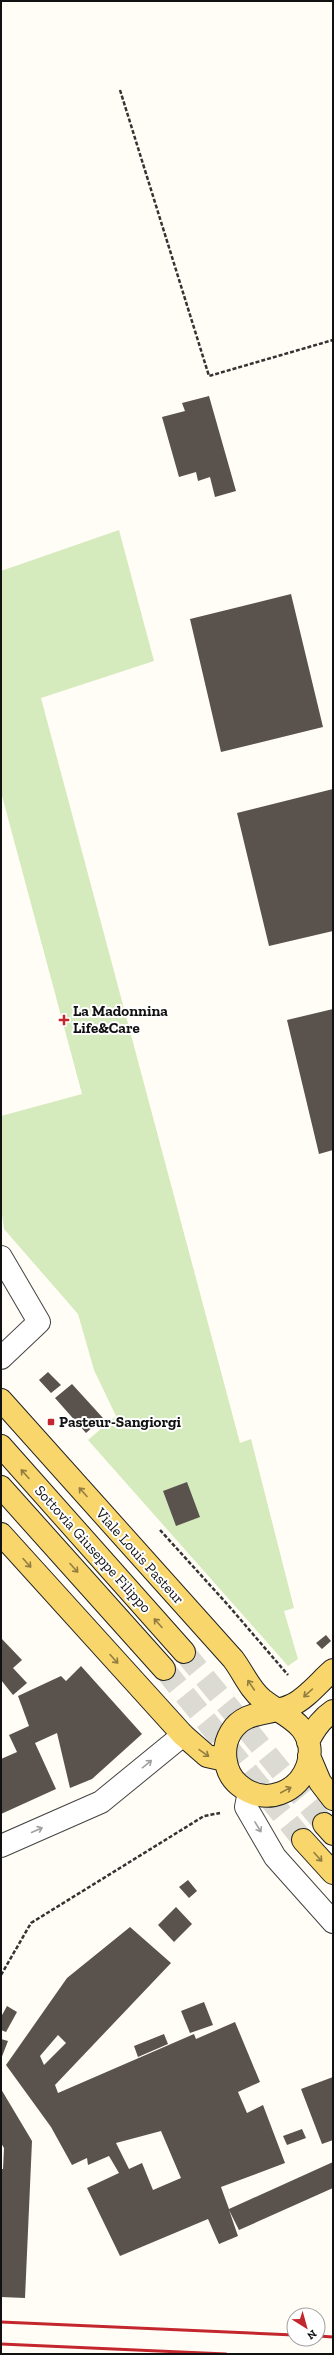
<svg xmlns="http://www.w3.org/2000/svg" width="334" height="2355" viewBox="0 0 334 2355" font-family="'Zilla Slab',serif">
	<rect width="100%" height="100%" fill="#fffdf5"/>
	<path fill="#d5ebbd" d="M 119,530 L 154,661 L 41,698 L 240,1443 L 251,1439 L 294,1608 L 284,1611 L 298,1659 L 288,1666 L 88,1440 L 116,1416 L 94,1370 L 78,1314 L 4,1229 L 1,1206 L 1,1116 L 82,1094 L 1,792 L 1,571 Z"/>
	<path fill="#5a524d" fill-rule="evenodd" d="M 209,396 L 236,491 L 215,497 L 210,477 L 198,481 L 196,472 L 179,477 L 162,417 L 185,411 L 182,403 Z
		M 291,594 L 323,727 L 221,752 L 190,619 Z
		M 333,789 L 333,931 L 269,946 L 237,813 Z
		M 333,1009 L 333,1150 L 319,1154 L 287,1020 Z
		M 48,1372 L 61,1385 L 51,1393 L 39,1380 Z
		M 72,1384 L 103,1418 L 86,1433 L 55,1398 Z
		M 187,1482 L 200,1517 L 176,1526 L 163,1491 Z
		M 326,1635 L 331,1641 L 322,1649 L 316,1643 Z
		M 1,1638 L 22,1660 L 13,1668 L 27,1683 L 13,1695 L 1,1680 Z
		M 81,1666 L 142,1734 L 92,1779 L 70,1788 L 57,1733 L 35,1743 L 56,1789 L 1,1814 L 1,1759 L 17,1752 L 9,1735 L 29,1726 L 18,1696 L 61,1676 L 66,1681 Z
		M 188,1880 L 197,1891 L 189,1898 L 179,1887 Z
		M 176,1907 L 192,1924 L 174,1942 L 158,1925 Z
		M 130,1927 L 171,1963 L 55,2085 L 58,2093 L 194,2034 L 196,2039 L 235,2022 L 260,2082 L 238,2092 L 247,2113 L 263,2105 L 285,2163 L 221,2187 L 229,2209 L 333,2162 L 333,2188 L 239,2230 L 229,2210 L 238,2236 L 219,2244 L 208,2219 L 120,2256 L 87,2188 L 119,2173 L 109,2156 L 88,2165 L 87,2158 L 72,2165 L 51,2127 L 6,2065 L 67,1978 ZM 58,2035 L 66,2043 L 44,2065 L 40,2056 ZM 161,2131 L 181,2178 L 153,2190 L 142,2163 L 129,2169 L 116,2143 Z
		M 204,2002 L 213,2025 L 190,2033 L 181,2011 Z
		M 7,2006 L 17,2012 L 6,2032 L 1,2030 L 1,2017 Z
		M 164,2034 L 168,2044 L 138,2057 L 134,2046 Z
		M 1,2039 L 8,2041 L 1,2059 Z
		M 333,2077 L 333,2140 L 322,2144 L 301,2089 Z
		M 1,2089 L 32,2141 L 25,2298 L 1,2297 L 1,2169 L 3,2169 L 4,2148 L 1,2143 Z
		M 302,2129 L 306,2138 L 287,2145 L 283,2136 Z"/>
	<g fill="none" stroke-linecap="round" stroke-linejoin="round">
		<path stroke="#dbdad3" stroke-width="22" stroke-dasharray="22 11" stroke-linecap="butt" d="M 184,1652 L 324,1824
			M 164,1669 L 303,1840"/>
		<defs>
			<path id="minor" d="M 1,1257 L 39,1322 L 1,1358
				M 249,1792 L 246,1807 L 275,1857 L 333,1922
				M 1,1846 L 101,1802 L 183,1735"/>
			<path id="major" d="M 1,1400 L 233,1659 C 243,1672 250,1690 263,1700 C 275,1710 292,1716 302,1729 C 319,1752 306,1784 281,1793 C 266,1799 251,1795 239,1785 C 224,1773 221,1748 231,1732 C 245,1709 270,1716 292,1705 C 307,1698 320,1681 333,1670
				M 1,1446 L 184,1652
				M 1,1487 L 164,1669
				M 1,1534 L 183,1735 L 207,1756 L 225,1760
				M 308,1742 C 314,1729 321,1719 333,1711
				M 309,1756 L 320,1782 L 333,1799
				M 324,1824 L 333,1834
				M 303,1840 L 333,1873"/>
		</defs>
		<use href="#minor" stroke="#444" stroke-width="24"/>
		<use href="#major" stroke="#222" stroke-width="24"/>
		<path stroke="#333" stroke-width="2.5" stroke-dasharray="4 2" stroke-linecap="butt" d="M 120,90 L 209,376 L 333,340
			M 160,1530 L 228,1605 L 288,1675
			M 1,1975 L 31,1923 L 204,1816 L 220,1813"/>
		<use href="#minor" stroke="#fff" stroke-width="22"/>
		<use href="#major" stroke="#f9d66b" stroke-width="22"/>
		<path stroke="#c4262e" stroke-width="3" d="M 1,2322 L 294,2335
			M 318,2336 L 333,2337
			M 1,2344 L 226,2354"/>
	</g>
	<defs><path id="oneway-shaft" d="M-6 0H5M1.5-3L5.5 0L1.5 3" fill="none" stroke-width="1.6" stroke-linecap="round" stroke-linejoin="round"/></defs>
	<g stroke="#917d42">
		<use href="#oneway-shaft" transform="translate(25 1474) rotate(-132)"/>
		<use href="#oneway-shaft" transform="translate(83 1492) rotate(-132)"/>
		<use href="#oneway-shaft" transform="translate(27 1563) rotate(48)"/>
		<use href="#oneway-shaft" transform="translate(74 1568) rotate(48)"/>
		<use href="#oneway-shaft" transform="translate(158 1623) rotate(-132)"/>
		<use href="#oneway-shaft" transform="translate(114 1659) rotate(48)"/>
		<use href="#oneway-shaft" transform="translate(251 1685) rotate(-124)"/>
		<use href="#oneway-shaft" transform="translate(308 1693) rotate(138)"/>
		<use href="#oneway-shaft" transform="translate(204 1753) rotate(35)"/>
		<use href="#oneway-shaft" transform="translate(286 1790) rotate(-28)"/>
		<use href="#oneway-shaft" transform="translate(318 1857) rotate(48)"/>
	</g>
	<g stroke="#a0a0a0">
		<use href="#oneway-shaft" transform="translate(147 1764) rotate(-39)"/>
		<use href="#oneway-shaft" transform="translate(258 1827) rotate(59)"/>
		<use href="#oneway-shaft" transform="translate(37 1830) rotate(-24)"/>
	</g>
	<g fill="#c4262e" stroke="#fff" stroke-width="1.5">
		<path d="M62 1014h4v4h4v4h-4v4h-4v-4h-4v-4h4z"/>
		<rect x="47" y="1418" width="8" height="8" rx="2"/>
	</g>
	<g text-anchor="middle" dominant-baseline="central" stroke-width="4" stroke-linejoin="round" paint-order="stroke">
		<g font-size="15" font-weight="bold" fill="#111" stroke="#fff" text-anchor="start">
			<text x="73" y="1011">La Madonnina<tspan x="73" dy="17">Life&amp;Care</tspan></text>
			<text x="59" y="1422">Pasteur-Sangiorgi</text>
		</g>
		<g font-size="15" fill="#111" stroke="#fff">
			<text transform="translate(93 1549) rotate(48)">Sottovia Giuseppe Filippo</text>
			<text transform="translate(140 1556) rotate(48)">Viale Louis Pasteur</text>
		</g>
	</g>
	<rect width="334" height="2355" fill="none" stroke="#111111" stroke-width="4"/>
	<g transform="translate(306 2327) rotate(143)"><circle r="19" fill="#ffffff" stroke="#a0a0a0"/>
	<path d="M0-3L7 15L0 10L-7 15Z" fill="#c4262e"/>
	<text y="-6" font-size="11" font-weight="bold" text-anchor="middle" fill="#111111">N</text>
	</g>
</svg>
